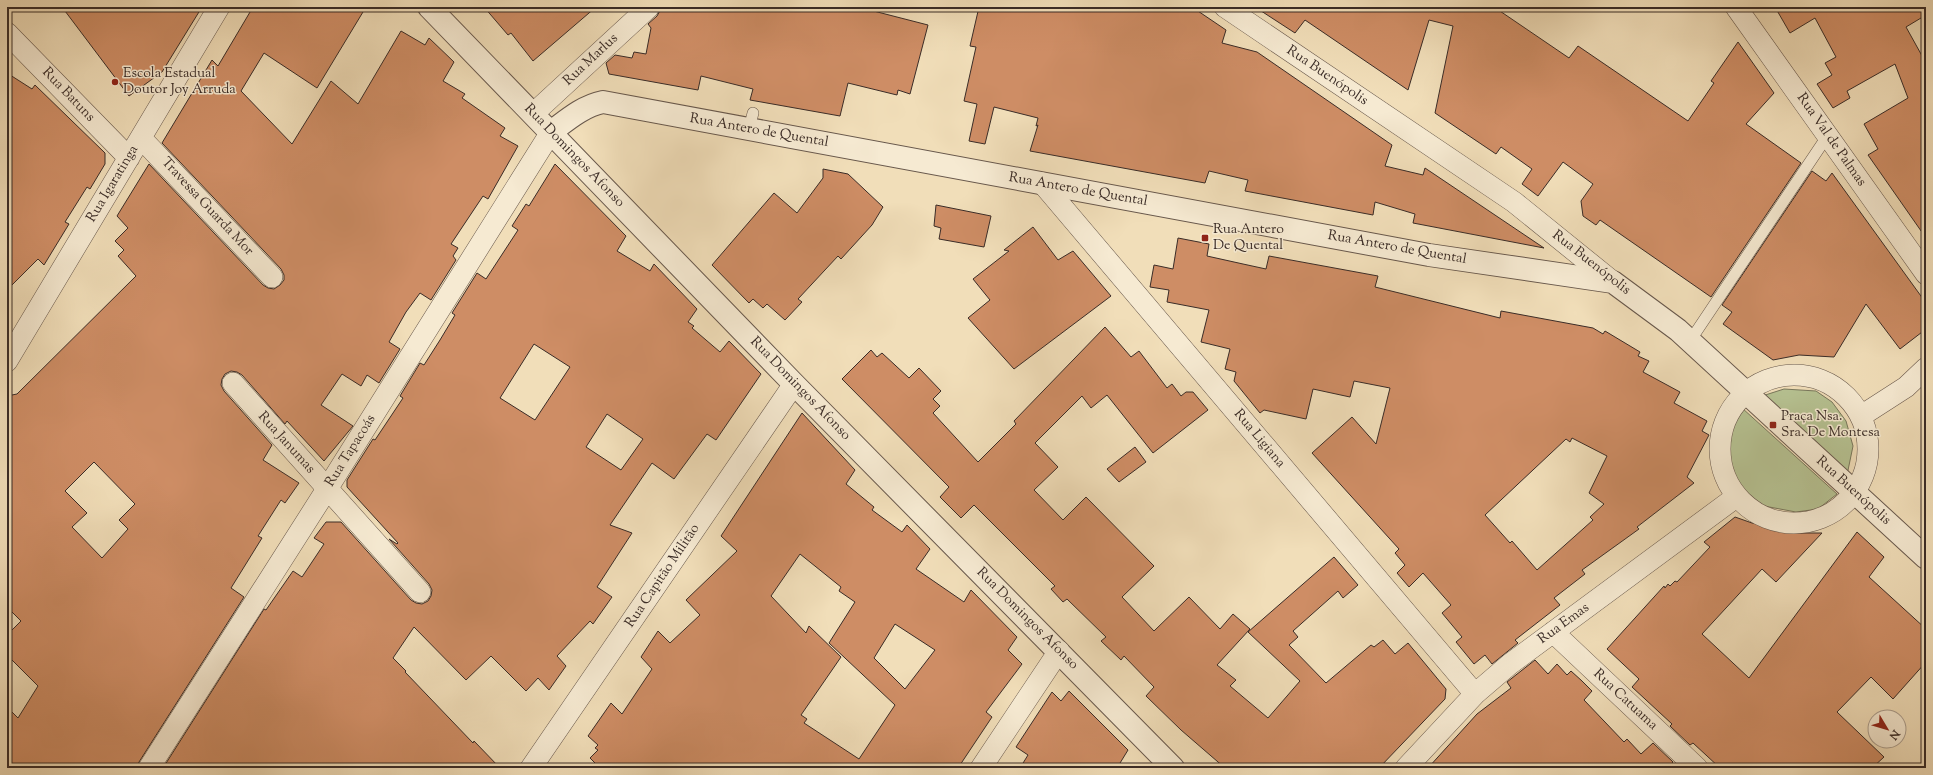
<svg xmlns="http://www.w3.org/2000/svg" width="1933" height="775" viewBox="0 0 1933 775" font-family="'Sorts Mill Goudy',serif">
	<rect width="100%" height="100%" fill="#f1deb9"/>
	<filter id="stains"><feTurbulence type="fractalNoise" baseFrequency=".005" numOctaves="4"/><feColorMatrix values="0 0 0 0 .2 0 0 0 0 .09 0 0 0 0 .02 0 0 0 .5 -.17"/></filter>
	<radialGradient id="worn" r=".72"><stop offset=".6" stop-color="#630" stop-opacity="0"/><stop offset="1" stop-color="#630" stop-opacity=".3"/></radialGradient>
	<path fill="#b6c292" stroke="#78775c" d="M 1784,389 L 1816,391 L 1832,402 L 1846,421 L 1853,446 L 1846,480 L 1756,398 Z
		M 1742,408 L 1837,494 L 1818,509 L 1796,512 L 1764,506 L 1741,488 L 1728,461 L 1729,432 Z"/>
	<path fill="#ce8d65" stroke="#3a2c27" fill-rule="evenodd" d="M 62,7 L 202,7 L 162,72 L 129,96 Z
		M 253,7 L 366,7 L 317,88 L 264,53 L 241,91 L 292,144 L 331,81 L 358,104 L 401,31 L 425,45 L 429,38 L 454,62 L 443,81 L 465,94 L 462,98 L 505,128 L 500,136 L 518,146 L 488,199 L 483,196 L 451,244 L 458,248 L 453,256 L 456,260 L 431,300 L 420,293 L 406,312 L 389,342 L 400,349 L 379,383 L 367,375 L 361,386 L 342,374 L 321,405 L 353,426 L 324,461 L 287,421 L 285,424 L 242,375 L 237,372 L 231,371 L 225,374 L 222,379 L 221,385 L 224,391 L 272,445 L 263,460 L 299,483 L 285,503 L 281,500 L 258,536 L 262,538 L 231,588 L 244,597 L 139,762 L 137,768 L 7,768 L 7,707 L 18,718 L 38,686 L 7,655 L 7,635 L 21,621 L 7,607 L 7,396 L 17,394 L 136,276 L 118,256 L 124,250 L 115,241 L 128,228 L 117,216 L 149,164 L 263,285 L 268,288 L 274,289 L 280,285 L 284,280 L 284,275 L 281,269 L 162,143 L 212,60 L 218,66 ZM 94,462 L 135,504 L 119,520 L 128,529 L 102,558 L 72,527 L 87,513 L 65,491 Z
		M 484,7 L 596,7 L 533,61 L 511,33 L 508,35 Z
		M 662,7 L 858,7 L 928,25 L 910,94 L 898,90 L 897,95 L 848,83 L 840,116 L 750,100 L 753,89 L 701,76 L 698,90 L 609,74 L 606,63 L 615,55 L 632,58 L 634,52 L 646,54 L 651,28 L 648,24 L 657,16 Z
		M 979,7 L 1192,7 L 1226,30 L 1222,43 L 1257,52 L 1392,145 L 1385,166 L 1423,175 L 1425,168 L 1544,248 L 1413,223 L 1415,214 L 1375,202 L 1373,215 L 1245,191 L 1248,180 L 1209,171 L 1205,183 L 1030,151 L 1038,125 L 1036,126 L 1038,118 L 994,107 L 985,144 L 969,141 L 977,104 L 964,101 L 976,47 L 970,46 Z
		M 1255,7 L 1494,7 L 1569,58 L 1578,46 L 1688,121 L 1714,83 L 1711,81 L 1738,42 L 1774,93 L 1746,124 L 1801,163 L 1711,297 L 1600,220 L 1596,225 L 1583,216 L 1581,201 L 1593,184 L 1563,162 L 1538,196 L 1522,184 L 1532,169 L 1501,147 L 1496,154 L 1435,113 L 1453,26 L 1429,20 L 1408,90 L 1305,20 L 1295,33 Z
		M 1775,7 L 1926,7 L 1926,15 L 1906,27 L 1926,63 L 1926,238 L 1868,155 L 1878,149 L 1864,124 L 1908,98 L 1895,64 L 1847,91 L 1850,98 L 1833,108 L 1817,84 L 1832,75 L 1825,63 L 1836,57 L 1815,18 L 1790,33 Z
		M 7,73 L 32,89 L 35,85 L 105,153 L 105,164 L 90,189 L 87,187 L 65,222 L 69,224 L 44,265 L 38,259 L 7,290 Z
		M 555,164 L 626,236 L 617,251 L 650,271 L 654,264 L 697,309 L 688,322 L 694,326 L 692,328 L 720,352 L 729,341 L 761,374 L 716,440 L 707,434 L 674,479 L 652,463 L 610,525 L 632,533 L 597,587 L 612,597 L 593,624 L 590,621 L 557,656 L 566,666 L 549,690 L 538,678 L 526,691 L 491,656 L 466,680 L 414,627 L 393,658 L 406,671 L 405,672 L 473,743 L 474,741 L 500,768 L 163,768 L 264,609 L 266,610 L 293,571 L 302,577 L 324,544 L 314,538 L 326,522 L 341,522 L 411,600 L 416,603 L 422,604 L 428,601 L 431,596 L 432,590 L 429,584 L 389,539 L 397,544 L 398,543 L 347,487 L 347,480 L 373,439 L 375,440 L 403,398 L 400,396 L 420,363 L 424,365 L 440,340 L 455,315 L 452,313 L 477,273 L 486,279 L 518,230 L 512,226 L 526,204 L 529,206 ZM 534,344 L 570,367 L 535,420 L 500,398 ZM 607,414 L 643,439 L 621,470 L 586,447 Z
		M 823,169 L 848,174 L 883,207 L 872,225 L 841,259 L 838,256 L 798,299 L 802,302 L 785,320 L 767,304 L 763,308 L 753,299 L 749,303 L 712,265 L 774,193 L 797,213 L 823,178 Z
		M 1812,171 L 1826,181 L 1832,173 L 1926,303 L 1926,329 L 1900,349 L 1866,304 L 1834,357 L 1799,355 L 1773,360 L 1723,324 L 1732,312 L 1722,305 Z
		M 936,205 L 991,216 L 984,247 L 939,239 L 941,228 L 934,226 Z
		M 1033,227 L 1058,260 L 1073,251 L 1111,296 L 1014,369 L 968,318 L 990,300 L 973,279 L 1009,251 L 1004,250 Z
		M 1178,238 L 1209,244 L 1207,256 L 1243,264 L 1266,269 L 1269,256 L 1378,276 L 1375,287 L 1500,318 L 1501,311 L 1593,328 L 1603,334 L 1605,331 L 1640,352 L 1638,356 L 1649,361 L 1643,372 L 1680,392 L 1674,403 L 1707,421 L 1702,431 L 1709,435 L 1687,477 L 1694,483 L 1637,527 L 1639,529 L 1582,570 L 1585,574 L 1554,598 L 1560,605 L 1515,640 L 1518,643 L 1492,664 L 1485,655 L 1474,664 L 1456,642 L 1462,637 L 1442,613 L 1451,605 L 1423,573 L 1409,587 L 1397,573 L 1405,565 L 1395,553 L 1399,549 L 1312,453 L 1352,417 L 1376,444 L 1390,388 L 1354,381 L 1350,397 L 1313,389 L 1306,419 L 1264,410 L 1260,413 L 1234,381 L 1236,372 L 1225,369 L 1230,349 L 1201,342 L 1209,310 L 1167,302 L 1169,290 L 1150,287 L 1154,265 L 1173,269 ZM 1572,438 L 1607,456 L 1589,493 L 1604,504 L 1590,517 L 1593,520 L 1537,570 L 1512,541 L 1510,543 L 1485,515 L 1566,439 L 1570,442 Z
		M 1105,327 L 1131,357 L 1139,351 L 1167,388 L 1172,384 L 1181,396 L 1186,392 L 1193,392 L 1208,410 L 1153,453 L 1107,395 L 1091,408 L 1082,396 L 1035,443 L 1058,467 L 1034,490 L 1063,520 L 1086,497 L 1154,566 L 1122,597 L 1154,631 L 1189,597 L 1220,629 L 1233,614 L 1250,629 L 1217,665 L 1236,680 L 1230,686 L 1268,718 L 1300,681 L 1248,632 L 1334,557 L 1358,585 L 1343,598 L 1338,591 L 1293,631 L 1298,637 L 1289,645 L 1326,683 L 1371,645 L 1374,647 L 1383,640 L 1395,654 L 1408,643 L 1446,689 L 1445,699 L 1379,768 L 1225,768 L 1181,730 L 1146,696 L 1154,687 L 1124,656 L 1121,660 L 1101,641 L 1106,637 L 1067,599 L 1063,602 L 1051,589 L 1055,586 L 974,505 L 961,518 L 940,497 L 949,487 L 842,379 L 871,350 L 877,357 L 882,353 L 909,378 L 919,368 L 941,391 L 933,399 L 940,406 L 933,413 L 978,462 L 1016,424 L 1014,421 Z
		M 802,413 L 855,470 L 846,484 L 874,507 L 872,510 L 902,532 L 907,525 L 930,549 L 916,569 L 964,602 L 971,590 L 1017,637 L 1008,650 L 1022,664 L 986,712 L 992,717 L 958,768 L 600,768 L 590,758 L 598,750 L 595,748 L 598,745 L 588,736 L 611,703 L 622,714 L 652,669 L 641,657 L 658,631 L 670,643 L 700,615 L 686,600 L 737,551 L 721,536 ZM 800,554 L 841,587 L 839,591 L 855,602 L 829,643 L 895,705 L 859,759 L 804,723 L 807,719 L 801,715 L 841,657 L 809,626 L 806,633 L 771,596 ZM 895,624 L 935,650 L 905,689 L 874,658 Z
		M 1135,447 L 1146,462 L 1119,482 L 1107,469 Z
		M 1735,517 L 1752,523 L 1798,533 L 1822,533 L 1776,582 L 1762,569 L 1702,634 L 1749,678 L 1857,532 L 1884,557 L 1869,577 L 1926,629 L 1926,662 L 1893,699 L 1871,677 L 1837,712 L 1884,757 L 1872,768 L 1720,768 L 1693,743 L 1690,745 L 1670,726 L 1672,724 L 1632,687 L 1639,679 L 1607,649 L 1664,586 L 1665,588 L 1668,584 L 1670,586 L 1675,581 L 1677,582 L 1710,547 L 1704,542 Z
		M 1535,660 L 1548,674 L 1557,664 L 1567,675 L 1571,671 L 1582,681 L 1592,691 L 1584,700 L 1624,742 L 1627,739 L 1641,754 L 1653,743 L 1673,762 L 1667,768 L 1428,768 L 1477,714 L 1511,688 L 1507,682 Z
		M 1069,691 L 1128,750 L 1117,768 L 1020,768 L 1028,755 L 1016,747 L 1052,692 L 1061,701 Z"/>
	<g fill="none" stroke-linecap="round" stroke-linejoin="round">
		<defs>
			<path id="service" d="M 749,129 L 753,113
				M 1690,341 L 1828,135"/>
			<path id="minor" d="M 1225,7 L 1514,202 L 1613,282
				M 1736,7 L 1926,274
				M 7,33 L 129,158
				M 534,113 L 649,7
				M 141,138 L 272,277
				M 1042,183 L 1475,694
				M 7,361 L 219,7
				M1720 449a74 74 0 1 1 148 0a74 74 0 1 1-148 0Z
				M 233,383 L 420,592
				M 1861,416 L 1906,387 L 1926,368
				M 1553,632 L 1697,768
				M 149,768 L 327,489 L 551,132
				M 531,768 L 794,384
				M 981,768 L 1059,651
				M 1406,768 L 1475,694 L 1510,664 L 1736,497"/>
			<path id="tertiary" d="M 429,7 L 794,384 L 1173,768
				M 551,132 C 567,120 583,106 603,102 L 1429,255 L 1613,282 L 1678,330 L 1926,558"/>
		</defs>
		<use href="#service" stroke="#68584c" stroke-width="12"/>
		<use href="#minor" stroke="#68584c" stroke-width="22"/>
		<use href="#tertiary" stroke="#68584c" stroke-width="24"/>
		<use href="#service" stroke="#f6ead2" stroke-width="11"/>
		<use href="#minor" stroke="#f6ead2" stroke-width="21"/>
		<use href="#tertiary" stroke="#f6ead2" stroke-width="22"/>
	</g>
	<g fill="#8f2418" stroke="#f6ead2" stroke-width="1.5">
		<circle cx="115" cy="82" r="4"/>
		<rect x="1201" y="234" width="8" height="8" rx="2"/>
		<rect x="1769" y="421" width="8" height="8" rx="2"/>
	</g>
	<g text-anchor="middle" dominant-baseline="central" stroke-width="3" stroke-linejoin="round" paint-order="stroke">
		<g font-size="14" fill="#3a2c27" stroke="#f6ead2">
			<text transform="translate(591 60) rotate(-43)">Rua Marlus</text>
			<text transform="translate(1327 76) rotate(34)">Rua Buenópolis</text>
			<text transform="translate(68 95) rotate(46)">Rua Batuns</text>
			<text transform="translate(759 131) rotate(10)">Rua Antero de Quental</text>
			<text transform="translate(1831 140) rotate(55)">Rua Val de Palmas</text>
			<text transform="translate(574 156) rotate(46)">Rua Domingos Afonso</text>
			<text transform="translate(113 184) rotate(-59)">Rua Igaratinga</text>
			<text transform="translate(1078 190) rotate(10)">Rua Antero de Quental</text>
			<text transform="translate(207 207) rotate(47)">Travessa Guarda Mor</text>
			<text transform="translate(1397 248) rotate(10)">Rua Antero de Quental</text>
			<text transform="translate(1591 263) rotate(38)">Rua Buenópolis</text>
			<text transform="translate(800 389) rotate(46)">Rua Domingos Afonso</text>
			<text transform="translate(1259 439) rotate(50)">Rua Ligiana</text>
			<text transform="translate(286 443) rotate(48)">Rua Janumas</text>
			<text transform="translate(351 451) rotate(-58)">Rua Tapacoás</text>
			<text transform="translate(1853 491) rotate(42)">Rua Buenópolis</text>
			<text transform="translate(663 576) rotate(-56)">Rua Capitão Militão</text>
			<text transform="translate(1027 619) rotate(45)">Rua Domingos Afonso</text>
			<text transform="translate(1564 624) rotate(-36)">Rua Emas</text>
			<text transform="translate(1625 700) rotate(43)">Rua Catuama</text>
		</g>
		<g font-size="14" fill="#3a2c27" stroke="#f6ead2" text-anchor="start">
			<text x="123" y="74">Escola Estadual<tspan x="123" dy="16">Doutor Joy Arruda</tspan></text>
			<text x="1213" y="230">Rua Antero<tspan x="1213" dy="16">De Quental</tspan></text>
			<text x="1781" y="417">Praça Nsa.<tspan x="1781" dy="16">Sra. De Montesa</tspan></text>
		</g>
	</g>
	<rect width="1933" height="775" fill="none" stroke="#f1deb9" stroke-width="24"/>
	<rect x="8" y="8" width="1917" height="759" fill="none" stroke="#3a2c27" stroke-width="2"/>
	<rect x="12" y="12" width="1909" height="751" fill="none" stroke="#3a2c27"/>
	<g transform="translate(1887 729) rotate(128)"><circle r="19" fill="#f6ead2" stroke="#ab9e8e"/>
	<path d="M0-3L7 15L0 10L-7 15Z" fill="#8f2418"/>
	<text y="-6" font-size="11" font-weight="bold" text-anchor="middle" fill="#3a2c27">N</text>
	</g>
	<rect width="100%" height="100%" filter="url(#stains)"/>
	<rect width="100%" height="100%" fill="url(#worn)"/>
</svg>
